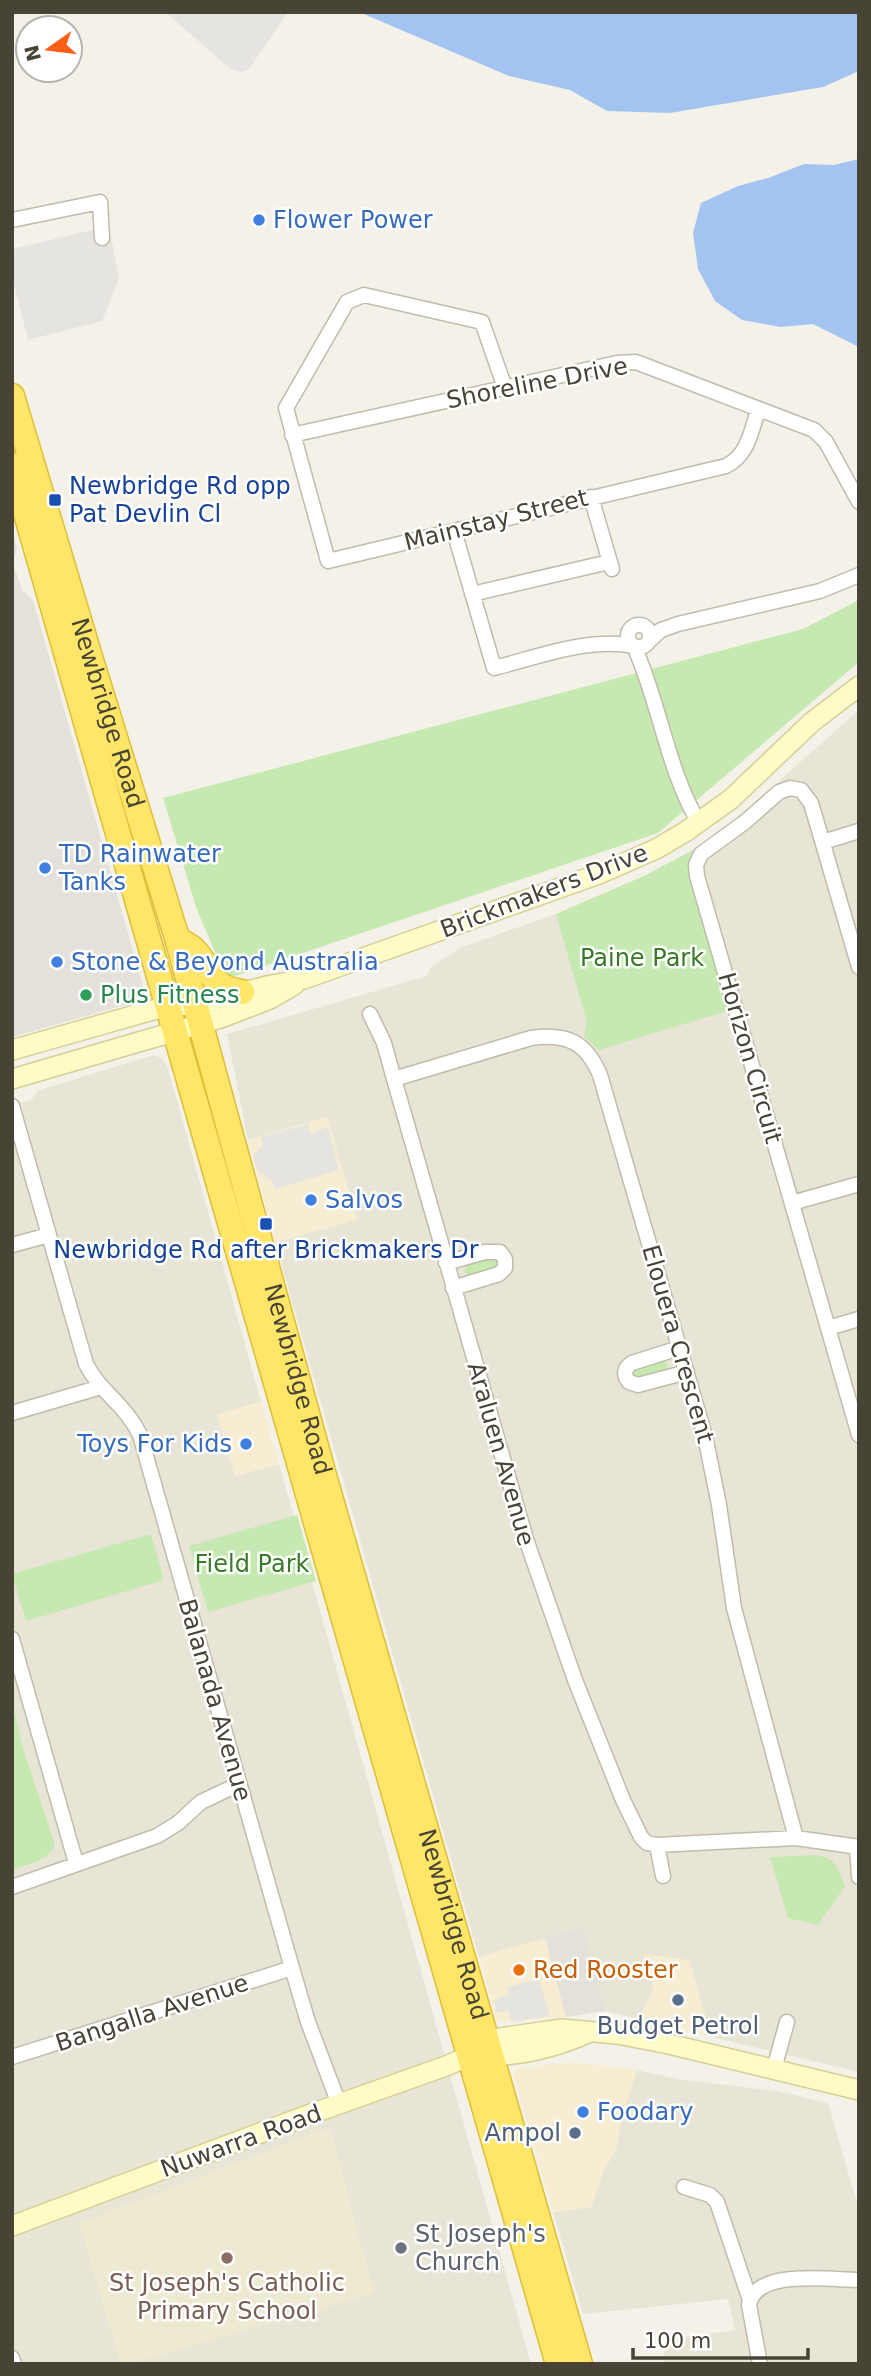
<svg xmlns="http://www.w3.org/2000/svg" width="871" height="2376" viewBox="0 0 871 2376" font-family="'DejaVu Sans',sans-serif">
	<rect width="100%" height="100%" fill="#f4f2e8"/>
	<path fill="#e8e5d6" d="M 859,710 L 859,2072 L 711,2037 L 689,1960 L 654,1989 L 638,2019 L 606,2011 L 583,1929 L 479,1957 L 275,1242 L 357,1219 L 327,1117 L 248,1140 L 227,1034 L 427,976 L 431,967 L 462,947 L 556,914 L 644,876 L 695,849 L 728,826 Z
		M 154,1055 L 162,1059 L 168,1068 L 261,1402 L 217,1415 L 235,1476 L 279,1464 L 531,2364 L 12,2364 L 12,1105 L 31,1100 L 39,1090 Z
		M 637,2070 L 678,2079 L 777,2091 L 828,2103 L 859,2210 L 859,2364 L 664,2364 L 664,2340 L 735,2330 L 728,2299 L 583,2314 L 553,2212 L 591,2207 L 604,2169 L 616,2151 L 622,2115 Z"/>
	<path fill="#f6edd3" d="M 327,1117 L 357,1220 L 275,1242 L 248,1140 Z
		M 261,1402 L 279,1464 L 235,1476 L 217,1414 Z
		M 545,1938 L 566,2017 L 510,2022 L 497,2020 L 479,1957 Z
		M 644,1954 L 689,1960 L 711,2037 L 638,2019 L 654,1989 Z
		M 572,2062 L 637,2070 L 622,2115 L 616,2151 L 604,2169 L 591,2207 L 553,2212 L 513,2073 L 516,2068 Z"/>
	<path fill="#e3e1d9" d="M 12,531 L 17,548 L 13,563 L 22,590 L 33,600 L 144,989 L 139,1001 L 12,1037 Z
		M 583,1928 L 606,2011 L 566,2017 L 545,1938 Z"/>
	<path fill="#edead1" d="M 330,2127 L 374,2293 L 129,2364 L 121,2364 L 79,2223 Z"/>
	<path fill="#c5e9b0" d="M 859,600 L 859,662 L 658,833 L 226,979 L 196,907 L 163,798 L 803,629 Z
		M 695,849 L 691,861 L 730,1010 L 599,1050 L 584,1036 L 587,1022 L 556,914 L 644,876 Z
		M 497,1256 L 500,1267 L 472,1276 L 465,1273 L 466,1264 Z
		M 664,1360 L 668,1364 L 665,1373 L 641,1380 L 631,1375 L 631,1370 Z
		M 297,1515 L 316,1581 L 208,1612 L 189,1546 Z
		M 151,1534 L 164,1580 L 26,1621 L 12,1574 Z
		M 12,1703 L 23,1749 L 55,1845 C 48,1861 28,1864 12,1870 Z
		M 816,1855 C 837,1859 838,1868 845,1886 L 818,1925 L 788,1918 L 770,1857 Z"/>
	<path fill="#e5e4df" d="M 165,12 L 288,12 L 249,69 L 242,72 L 232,70 Z
		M 109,226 L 119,279 L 102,321 L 28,340 L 12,276 L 12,249 Z
		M 308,1124 L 311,1133 L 328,1127 L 339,1170 L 275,1189 L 272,1181 L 258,1171 L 253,1155 L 263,1146 L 261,1137 Z
		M 539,1979 L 550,2016 L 512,2022 L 508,2011 L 497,2013 L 494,2000 L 509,1994 L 507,1987 Z"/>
	<path fill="#a3c4f1" d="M 359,12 L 859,12 L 859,71 L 823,87 L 670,113 L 607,111 L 570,90 L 509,76 Z
		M 859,159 L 859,347 L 813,324 L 781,327 L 742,320 L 715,301 L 698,269 L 693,233 L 701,203 L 738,186 L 768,178 L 804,164 L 834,165 Z"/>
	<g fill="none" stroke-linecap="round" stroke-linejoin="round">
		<defs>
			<path id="street" d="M 12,220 L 100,202 L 102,238
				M 505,388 L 482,322 L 364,295 L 347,302 L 286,408 L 328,561 L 726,466 C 748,455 751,432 758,410
				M 292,435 L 617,363 L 636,362 L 814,430 L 826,442 L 859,502
				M 591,497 L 612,569
				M 454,531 L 494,668 C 538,657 588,637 634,646
				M 472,594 L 609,562
				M628 636a11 11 0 1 1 22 0a11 11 0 1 1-22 0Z
				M 650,640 L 661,630 L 678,624 L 820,591 L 859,575
				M 634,646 C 660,704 667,769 699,823
				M 823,842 L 859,831
				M 859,967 L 811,803 L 801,790 L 790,788 L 779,792 L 745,822 L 701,854 L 696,865 L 697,876 L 859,1435
				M 370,1014 L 384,1043 L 394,1079 L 526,1539 L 575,1680 L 623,1800 L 641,1837 L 647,1843 L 657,1845 L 663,1876
				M 394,1079 L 531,1038 C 567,1033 586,1042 600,1075 L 705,1436 L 719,1505 L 734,1608 L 796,1838
				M 12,1106 L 86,1364 C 100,1392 126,1405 140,1435 L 292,1968 L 308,2022 L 339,2104
				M 792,1203 L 859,1184
				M 12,1245 L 49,1235
				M 446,1263 L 485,1252 L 500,1252 L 505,1259 L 505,1268 L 499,1274 L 453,1288
				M 828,1328 L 859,1319
				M 679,1348 L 632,1363 C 624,1368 623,1375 629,1382 L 638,1385 L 687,1372
				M 12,1413 L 101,1387
				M 12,1639 L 76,1863
				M 657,1845 L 796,1838 L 859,1847
				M 857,1847 L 859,1877
				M 12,1887 L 157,1836 L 178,1823 L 201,1802 L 239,1784
				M 12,2057 L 292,1968
				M 774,2069 L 787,2022
				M 684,2187 L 710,2195 L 717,2202 L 750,2300
				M 12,2358 L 14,2364
				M 760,2364 L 749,2305 C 755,2268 831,2280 859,2280"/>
			<path id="secondary" d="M 12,1050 L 167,1006 L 196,1005 L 267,986 L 304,979 L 599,874 L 656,849 L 685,832 L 731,799 L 812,722 L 859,686
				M 12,1079 L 221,1018 L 270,999 L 294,985
				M 477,2056 C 515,2057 556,2048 590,2032
				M 12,2226 L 308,2115 L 446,2066 L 469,2056 L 487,2040 L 513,2036 L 562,2029 L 617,2034 L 669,2044 L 859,2090"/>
			<g id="highway">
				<path id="s1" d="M 12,396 L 91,660 L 177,938 L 325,1479 L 580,2364"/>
				<path d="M 12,465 L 558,2364"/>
				<path d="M 178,939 C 182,942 188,945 192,948 C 214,968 205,986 242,992"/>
			</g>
		</defs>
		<use href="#street" stroke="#c0bcaa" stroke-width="17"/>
		<use href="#secondary" stroke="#d4cf97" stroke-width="22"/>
		<use href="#highway" stroke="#dfbe37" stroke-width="27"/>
		<use href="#street" stroke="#fff" stroke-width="14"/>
		<use href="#secondary" stroke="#fffbc7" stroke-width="19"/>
		<use href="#highway" stroke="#ffe668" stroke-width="24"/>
	</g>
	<g fill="#3f7fe0" stroke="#fff" stroke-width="2.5">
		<circle cx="259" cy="220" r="7"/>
		<circle cx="45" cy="868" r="7"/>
		<circle cx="57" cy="962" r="7"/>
		<circle cx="311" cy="1200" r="7"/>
		<circle cx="246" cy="1444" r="7"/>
		<circle cx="583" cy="2112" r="7"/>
	</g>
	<g fill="#1a4fb4" stroke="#fff" stroke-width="2.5">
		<rect x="48" y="493" width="14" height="14" rx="3.5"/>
		<rect x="259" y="1217" width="14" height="14" rx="3.5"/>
	</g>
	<circle fill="#2e9e5b" stroke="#fff" stroke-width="2.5" cx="86" cy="995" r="7"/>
	<circle fill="#e8710a" stroke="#fff" stroke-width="2.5" cx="519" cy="1970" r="7"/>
	<g fill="#5c6f8a" stroke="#fff" stroke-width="2.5">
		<circle cx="678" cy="2000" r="7"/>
		<circle cx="575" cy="2133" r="7"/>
	</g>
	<circle fill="#6b7280" stroke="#fff" stroke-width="2.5" cx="401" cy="2248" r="7"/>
	<circle fill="#8d6e63" stroke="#fff" stroke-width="2.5" cx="227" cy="2258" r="7"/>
	<g text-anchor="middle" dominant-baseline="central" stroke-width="5" stroke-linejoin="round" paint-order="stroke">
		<g font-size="24" fill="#366cbe" stroke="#fff" text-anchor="start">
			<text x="273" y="220">Flower Power</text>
			<text x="59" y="854">TD Rainwater<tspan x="59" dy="28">Tanks</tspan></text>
			<text x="71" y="962">Stone &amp; Beyond Australia</text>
			<text x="325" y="1200">Salvos</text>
			<text x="232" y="1444" text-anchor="end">Toys For Kids</text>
			<text x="597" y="2112">Foodary</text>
		</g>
		<g font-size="24" fill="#474436" stroke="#fff">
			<text transform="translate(537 383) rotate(-11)">Shoreline Drive</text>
			<text transform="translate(496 520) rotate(-14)">Mainstay Street</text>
			<text stroke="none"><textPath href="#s1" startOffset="331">Newbridge Road</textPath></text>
			<text transform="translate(544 891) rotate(-21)">Brickmakers Drive</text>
			<text transform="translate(750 1058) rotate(74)">Horizon Circuit</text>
			<text transform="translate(678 1344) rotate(74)">Elouera Crescent</text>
			<text stroke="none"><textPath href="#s1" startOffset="1024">Newbridge Road</textPath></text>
			<text transform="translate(501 1454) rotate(74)">Araluen Avenue</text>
			<text transform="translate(215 1700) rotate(74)">Balanada Avenue</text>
			<text stroke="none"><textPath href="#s1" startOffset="1591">Newbridge Road</textPath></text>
			<text transform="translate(152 2013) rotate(-18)">Bangalla Avenue</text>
			<text transform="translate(241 2141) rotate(-20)">Nuwarra Road</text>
		</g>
		<g font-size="24" fill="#164399" stroke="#fff" text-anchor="start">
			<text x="69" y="486">Newbridge Rd opp<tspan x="69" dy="28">Pat Devlin Cl</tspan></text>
			<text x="266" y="1250" text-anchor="middle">Newbridge Rd after Brickmakers Dr</text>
		</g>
		<g font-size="24" fill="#397a28" stroke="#fff">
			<text x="642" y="958">Paine Park</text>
			<text x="252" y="1564">Field Park</text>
		</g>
		<g font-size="24" fill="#27864d" stroke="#fff" text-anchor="start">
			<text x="100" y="995">Plus Fitness</text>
		</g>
		<g font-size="24" fill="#c56008" stroke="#fff" text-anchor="start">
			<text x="533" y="1970">Red Rooster</text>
		</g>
		<g font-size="24" fill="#4e5e75" stroke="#fff">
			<text x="678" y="2026">Budget Petrol</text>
			<text x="561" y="2133" text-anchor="end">Ampol</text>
		</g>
		<g font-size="24" fill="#5b616d" stroke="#fff" text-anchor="start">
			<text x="415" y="2234">St Joseph's<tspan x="415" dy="28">Church</tspan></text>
		</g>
		<g font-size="24" fill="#785e54" stroke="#fff">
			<text x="227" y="2283">St Joseph's Catholic<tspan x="227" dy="28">Primary School</tspan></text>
		</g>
	</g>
	<rect width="871" height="2376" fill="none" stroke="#474436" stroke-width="28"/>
	<g transform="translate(49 49) rotate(256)"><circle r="33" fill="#ffffff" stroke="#b5b4af" stroke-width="2"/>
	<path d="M0-5L12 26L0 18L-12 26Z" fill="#fc6017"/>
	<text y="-10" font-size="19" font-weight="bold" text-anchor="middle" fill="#474436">N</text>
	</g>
	<path d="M633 2348v10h175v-10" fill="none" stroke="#474436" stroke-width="3.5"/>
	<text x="644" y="2348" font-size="21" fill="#474436" stroke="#ffffff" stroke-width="5" paint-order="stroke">100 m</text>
</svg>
